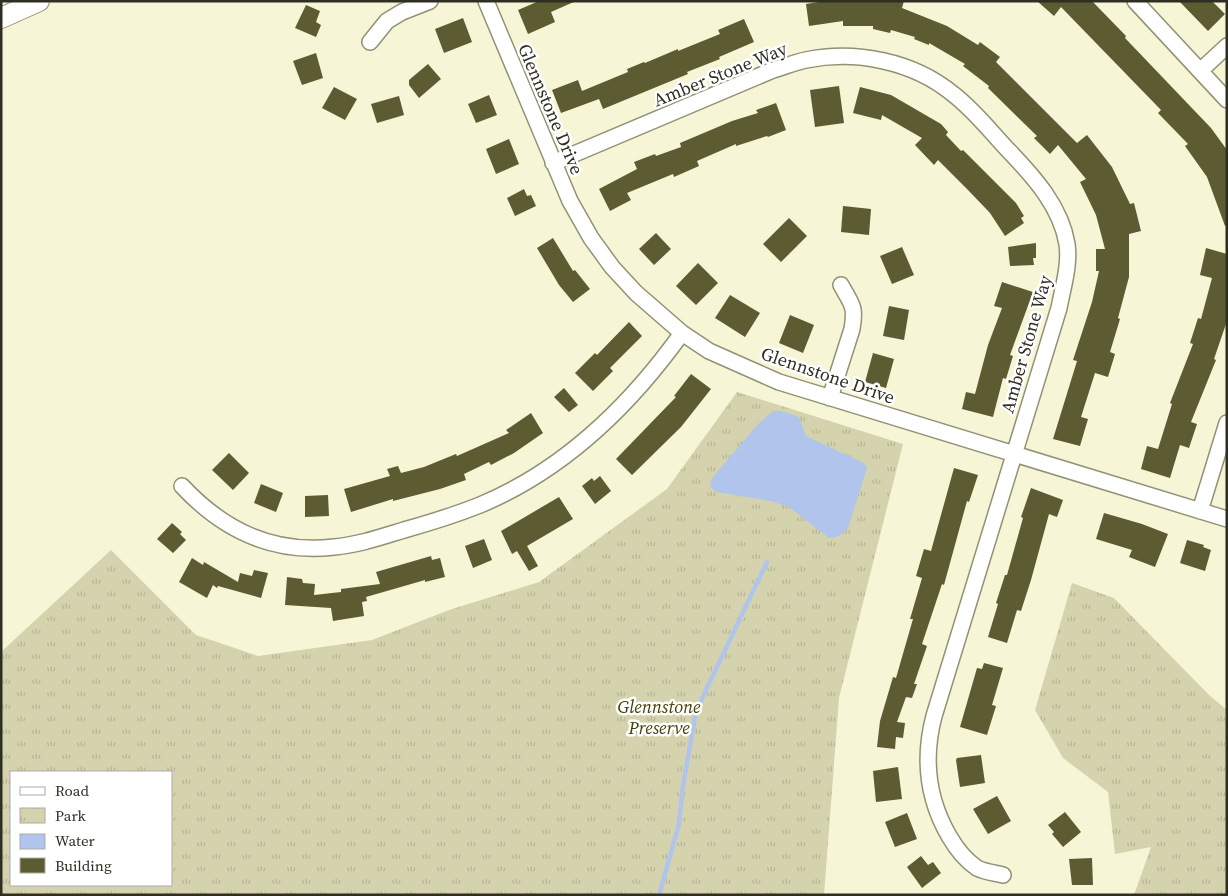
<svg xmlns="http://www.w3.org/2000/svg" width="1228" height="896" viewBox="0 0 1228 896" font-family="'Source Serif 4',serif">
	<defs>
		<pattern id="park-tufts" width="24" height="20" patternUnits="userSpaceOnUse" patternTransform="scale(1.25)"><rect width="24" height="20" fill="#d5d3ae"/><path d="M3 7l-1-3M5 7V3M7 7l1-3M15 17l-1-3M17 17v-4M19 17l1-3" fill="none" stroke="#b7b595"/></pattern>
	</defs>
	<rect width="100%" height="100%" fill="#f6f5d6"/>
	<path fill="url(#park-tufts)" fill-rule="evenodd" d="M 737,392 L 903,444 L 839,698 L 824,895 L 1,895 L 1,652 L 111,550 L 196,635 L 258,656 L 372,640 L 449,610 L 539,582 L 667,489 ZM 11,772 L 171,772 L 171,885 L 11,885 Z
		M 1072,583 L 1114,598 L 1209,695 L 1227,710 L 1227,895 L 1134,895 L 1151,847 L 1115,854 L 1108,792 L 1063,758 L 1035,710 Z"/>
	<path fill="#b1c4eb" d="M 773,411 L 781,411 L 799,417 L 806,436 L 864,463 L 867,468 L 848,528 C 842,534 838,538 829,538 L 789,507 L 771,501 L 716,492 L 710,486 L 712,478 L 759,423 Z"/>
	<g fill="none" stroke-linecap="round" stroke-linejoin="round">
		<path stroke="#b1c4eb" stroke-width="4.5" d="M 659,895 L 679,824 L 683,786 L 696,711 L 767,562"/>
	</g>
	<path fill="#5d5b31" d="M 539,1 L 576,1 L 551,12 L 555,22 L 528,34 L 518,10 Z
		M 825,1 L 904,1 L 902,8 L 947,26 L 978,45 L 980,42 L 1000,57 L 996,62 L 1077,143 L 1087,135 L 1112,167 L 1130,204 L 1134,203 L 1141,231 L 1129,234 L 1129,277 L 1118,318 L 1120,319 L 1110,352 L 1115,354 L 1108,377 L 1095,373 L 1081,417 L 1088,419 L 1080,446 L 1053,439 L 1077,361 L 1073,360 L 1092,302 L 1099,271 L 1096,271 L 1096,249 L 1105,249 L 1096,215 L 1080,182 L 1086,179 L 1058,145 L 1050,154 L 1034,138 L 1037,136 L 988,88 L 989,86 L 963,66 L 965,64 L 929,43 L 929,45 L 914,39 L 915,37 L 891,30 L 890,33 L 873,29 L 873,26 L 843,26 L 843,21 L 809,26 L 806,4 Z
		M 1037,1 L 1092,1 L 1126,36 L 1125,38 L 1211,128 L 1227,150 L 1227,226 L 1225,226 L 1207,177 L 1185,146 L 1188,144 L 1158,113 L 1161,110 L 1061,7 L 1054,16 Z
		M 1179,1 L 1212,1 L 1225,14 L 1208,31 Z
		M 306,5 L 320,11 L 316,22 L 321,25 L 316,37 L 295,28 Z
		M 463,18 L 472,42 L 444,53 L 435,29 Z
		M 744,19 L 754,42 L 719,57 L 720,59 L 687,72 L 688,74 L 603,109 L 599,99 L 561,113 L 552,90 L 578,80 L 582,91 L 628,72 L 627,69 L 644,62 L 645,63 L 678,49 L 678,51 L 720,34 L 718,30 Z
		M 316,53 L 323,78 L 302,85 L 293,61 Z
		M 428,64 L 441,79 L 419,98 L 409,85 L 409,80 Z
		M 839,86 L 844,123 L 815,127 L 810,90 Z
		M 334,87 L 357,99 L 345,120 L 322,108 Z
		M 860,87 L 891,95 L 941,124 L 948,132 L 946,135 L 961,151 L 963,150 L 1016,203 L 1024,216 L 1021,218 L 1024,223 L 1005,236 L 990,213 L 968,190 L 938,160 L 934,165 L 915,145 L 922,138 L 882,115 L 881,120 L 853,113 Z
		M 489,95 L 497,115 L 476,123 L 468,104 Z
		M 399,96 L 404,115 L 377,123 L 371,104 Z
		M 776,103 L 786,130 L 768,137 L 767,136 L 736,146 L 736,144 L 697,161 L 699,166 L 674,177 L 673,174 L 627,193 L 631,200 L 610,211 L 599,189 L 637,169 L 634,162 L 655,154 L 656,156 L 681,147 L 680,143 L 732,121 L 758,113 L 756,110 Z
		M 509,139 L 519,164 L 496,174 L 486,149 Z
		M 524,189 L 527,196 L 531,195 L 536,206 L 515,216 L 507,198 Z
		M 843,206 L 871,209 L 869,235 L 841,232 Z
		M 789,218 L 807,236 L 781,262 L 763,244 Z
		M 656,233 L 671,249 L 654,265 L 639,249 Z
		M 553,238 L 573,271 L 575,270 L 590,289 L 573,302 L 559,285 L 537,248 Z
		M 1036,243 L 1036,258 L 1033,258 L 1034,265 L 1010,266 L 1008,247 Z
		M 902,247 L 914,275 L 892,284 L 880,256 Z
		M 1206,248 L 1227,254 L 1227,321 L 1214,359 L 1216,360 L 1191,422 L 1197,424 L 1189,448 L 1180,445 L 1170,478 L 1141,469 L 1147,446 L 1158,449 L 1172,404 L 1170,403 L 1193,344 L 1190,343 L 1198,318 L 1201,319 L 1212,278 L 1200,275 Z
		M 698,263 L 718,283 L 696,305 L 676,286 Z
		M 1002,282 L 1033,292 L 1010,355 L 1013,356 L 1006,379 L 1003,378 L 993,417 L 962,409 L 966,392 L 975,394 L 988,345 L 1002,308 L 994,306 Z
		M 730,295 L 760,313 L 745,337 L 715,318 Z
		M 889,306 L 909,310 L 904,340 L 883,336 Z
		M 790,315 L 814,325 L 803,353 L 779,343 Z
		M 629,322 L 642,336 L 610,368 L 613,371 L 593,391 L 575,373 L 595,353 L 597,355 Z
		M 873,353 L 894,359 L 886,388 L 865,382 Z
		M 691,374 L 711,389 L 681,427 L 632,475 L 616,459 L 676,397 L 674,396 Z
		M 564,388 L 578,405 L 569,412 L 554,397 Z
		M 531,413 L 543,433 L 514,453 L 491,465 L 489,462 L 464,474 L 466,480 L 440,489 L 393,501 L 393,499 L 351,512 L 344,489 L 390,476 L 387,469 L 398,466 L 401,473 L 424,467 L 456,454 L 457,456 L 509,433 L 506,430 Z
		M 229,453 L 249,473 L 233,490 L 212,470 Z
		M 954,468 L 978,475 L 969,502 L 967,501 L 944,585 L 942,584 L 922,644 L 927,646 L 914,684 L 917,684 L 912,698 L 906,697 L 897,722 L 905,723 L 903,738 L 896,737 L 895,749 L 877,747 L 880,721 L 893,677 L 896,678 L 913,619 L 910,619 L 922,578 L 916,576 L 924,549 L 931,551 Z
		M 600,476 L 611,491 L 595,504 L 582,486 L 592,478 L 594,481 Z
		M 261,484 L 283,493 L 276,512 L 254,503 Z
		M 1031,488 L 1063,500 L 1057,517 L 1049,514 L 1031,580 L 1021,611 L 1017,610 L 1007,643 L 988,637 L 998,604 L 996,603 L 1005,575 L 1007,575 L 1023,518 L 1021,517 Z
		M 328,495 L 329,516 L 305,517 L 305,496 Z
		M 559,497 L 573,519 L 527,546 L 538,566 L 529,571 L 517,551 L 512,554 L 501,531 Z
		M 1104,513 L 1142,524 L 1168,534 L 1155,567 L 1129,557 L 1132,550 L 1096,539 Z
		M 172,523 L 182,532 L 180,534 L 186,540 L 173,553 L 157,539 Z
		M 484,539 L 492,560 L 473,568 L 465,546 Z
		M 1187,540 L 1204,545 L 1203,547 L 1211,550 L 1205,571 L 1180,563 Z
		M 431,556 L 432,560 L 440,558 L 445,577 L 425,582 L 425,580 L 366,597 L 367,601 L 362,602 L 364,616 L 333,621 L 331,608 L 285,605 L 287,577 L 302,579 L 303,583 L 315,584 L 314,595 L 341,592 L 341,589 L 380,584 L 376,572 Z
		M 192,558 L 203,565 L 204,562 L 238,582 L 240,573 L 252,576 L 254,570 L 268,573 L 261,598 L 218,586 L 217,588 L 213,585 L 207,598 L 179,582 Z
		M 984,663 L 1003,668 L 992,705 L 996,706 L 987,735 L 960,727 L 977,668 L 982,669 Z
		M 981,755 L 985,783 L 960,787 L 956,760 L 957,758 Z
		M 898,767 L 902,799 L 876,802 L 873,771 Z
		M 997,796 L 1011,821 L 988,834 L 973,809 Z
		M 1065,812 L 1081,832 L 1063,847 L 1052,834 L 1054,832 L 1048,825 Z
		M 907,813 L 917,839 L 895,847 L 885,822 Z
		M 921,856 L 928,865 L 933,862 L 941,873 L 922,888 L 907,867 Z
		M 1092,858 L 1093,885 L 1072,885 L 1069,859 Z"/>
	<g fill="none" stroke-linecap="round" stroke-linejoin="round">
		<defs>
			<path id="street" d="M 486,1 L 570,201 L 591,238 L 612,267 L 636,293 L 682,333 L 709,351 L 779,382 L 1227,519
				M 1135,1 L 1227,100
				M 370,42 L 387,21 L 402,12 L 430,1
				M 1200,71 L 1227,46
				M 553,163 L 773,70 C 784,67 795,62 806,60 C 856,50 913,61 953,94 C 974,110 991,132 1009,151 C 1034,177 1061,207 1067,244 C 1070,265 1063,287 1059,308 L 934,716 C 923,758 927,798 949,836 C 956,848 965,860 977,868 C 985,872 995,873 1003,875
				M 830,398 L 852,329 C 856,306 852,305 841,285
				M 182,486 C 224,531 273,554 334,547 C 358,545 381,537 404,530 C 429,523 455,515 480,505 C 564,470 629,407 682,333
				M 1200,511 L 1227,423"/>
			<path id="secondary" d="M 1,18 L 39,1"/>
		</defs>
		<use href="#street" stroke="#939175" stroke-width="18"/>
		<use href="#secondary" stroke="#939175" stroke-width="22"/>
		<use href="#street" stroke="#fff" stroke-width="15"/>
		<use href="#secondary" stroke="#fff" stroke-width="20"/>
	</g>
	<g text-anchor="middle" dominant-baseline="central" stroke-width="5" stroke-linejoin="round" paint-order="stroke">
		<g font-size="18" fill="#2f2e23" stroke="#fff">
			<text transform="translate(720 74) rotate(-22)">Amber Stone Way</text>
			<text transform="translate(551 109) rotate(67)">Glennstone Drive</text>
			<text transform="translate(1026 344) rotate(-74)">Amber Stone Way</text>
			<text transform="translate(828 375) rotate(19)">Glennstone Drive</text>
		</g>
		<g font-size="18" font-style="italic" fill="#45410a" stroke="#fff">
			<text x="659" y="706">Glennstone<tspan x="659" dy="21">Preserve</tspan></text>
		</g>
	</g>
	<rect width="1228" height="896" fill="none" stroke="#2f2e23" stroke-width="5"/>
	<rect x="10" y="771" width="162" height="115" fill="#ffffff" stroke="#acaba7"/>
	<rect x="20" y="787" width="25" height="8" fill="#ffffff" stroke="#acaba7"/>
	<text x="55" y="796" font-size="15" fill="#2f2e23">Road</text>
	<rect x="20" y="808" width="25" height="15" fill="url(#park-tufts)" stroke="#acaba7"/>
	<text x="55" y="821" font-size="15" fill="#2f2e23">Park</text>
	<rect x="20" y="834" width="25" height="15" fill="#b1c4eb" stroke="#acaba7"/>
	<text x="55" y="846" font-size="15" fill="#2f2e23">Water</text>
	<rect x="20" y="858" width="25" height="15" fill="#5d5b31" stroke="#acaba7"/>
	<text x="55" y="871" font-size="15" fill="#2f2e23">Building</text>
</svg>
